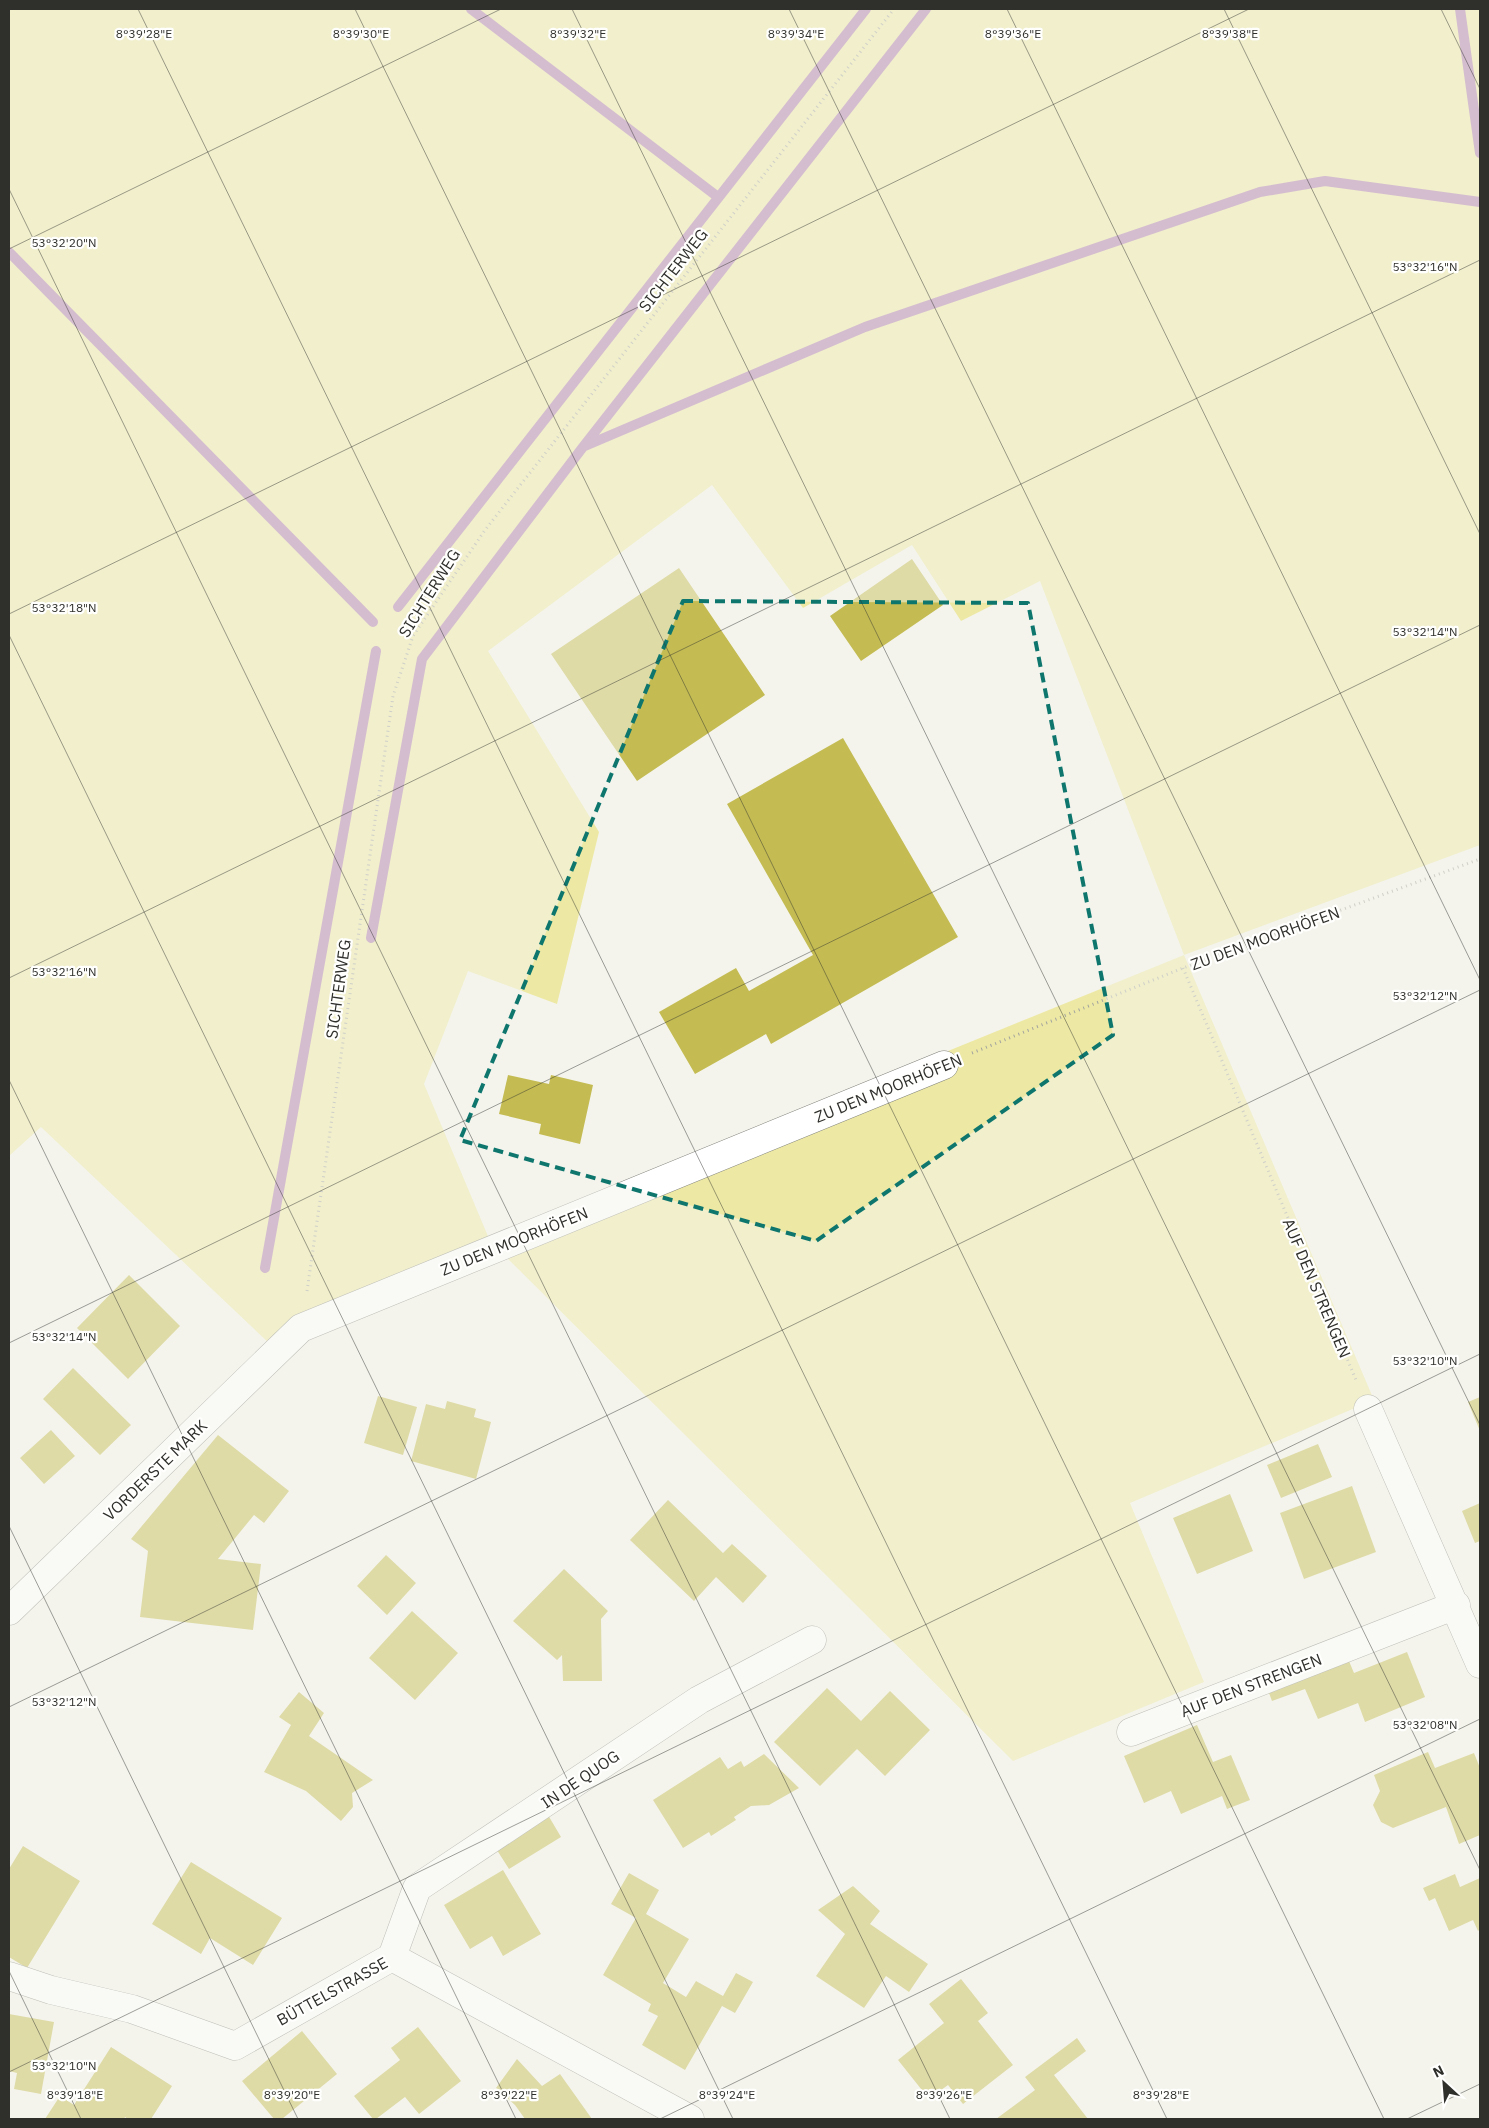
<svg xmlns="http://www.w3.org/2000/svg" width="1489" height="2128" viewBox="0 0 1489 2128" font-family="'IBM Plex Sans',sans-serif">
	<rect width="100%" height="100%" fill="#f4f4ed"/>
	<path fill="#ede9a4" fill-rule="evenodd" d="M 9,9 L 1480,9 L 1480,845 L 1184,955 L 1374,1400 L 1130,1503 L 1204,1682 L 1013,1761 L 490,1241 L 271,1345 L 41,1127 L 9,1156 ZM 712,485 L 803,608 L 912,545 L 961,621 L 1040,581 L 1184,955 L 717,1145 L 490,1241 L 424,1084 L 468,971 L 557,1004 L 599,832 L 488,651 Z"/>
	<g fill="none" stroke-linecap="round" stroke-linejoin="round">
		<path stroke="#ae7aab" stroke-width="10" d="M 471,9 L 718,197
			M 1460,9 L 1480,153
			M 9,252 L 373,622
			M 585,446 L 865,327 L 1260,192 L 1325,181 L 1480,202
			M 398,607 L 866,9
			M 371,938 L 422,659 L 583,447 L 926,9
			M 265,1268 L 376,651"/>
	</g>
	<path fill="#c4bc53" d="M 912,559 L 943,605 L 861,661 L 830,616 Z
		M 679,568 L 765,695 L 637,781 L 551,654 Z
		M 843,738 L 958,937 L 771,1044 L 766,1034 L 695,1074 L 659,1012 L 736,968 L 749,991 L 813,955 L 727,804 Z
		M 508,1075 L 549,1084 L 551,1075 L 593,1085 L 580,1144 L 539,1134 L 541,1124 L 499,1114 Z
		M 129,1275 L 180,1326 L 128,1379 L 77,1328 Z
		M 73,1368 L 131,1425 L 100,1455 L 43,1399 Z
		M 378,1396 L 417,1407 L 403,1455 L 364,1443 Z
		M 1480,1397 L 1480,1431 L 1468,1402 Z
		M 447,1401 L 476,1409 L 474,1417 L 491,1422 L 476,1479 L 411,1461 L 426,1404 L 445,1409 Z
		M 51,1430 L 75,1456 L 44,1484 L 20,1458 Z
		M 218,1435 L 289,1491 L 264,1523 L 254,1515 L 218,1559 L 261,1564 L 253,1630 L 140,1617 L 148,1551 L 131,1539 Z
		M 1318,1444 L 1332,1477 L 1281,1498 L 1267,1465 Z
		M 1352,1486 L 1376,1552 L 1304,1579 L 1280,1513 Z
		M 1230,1494 L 1253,1551 L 1197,1574 L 1173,1518 Z
		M 668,1500 L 723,1553 L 732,1544 L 767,1576 L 743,1603 L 716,1577 L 694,1601 L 630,1540 Z
		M 1480,1503 L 1480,1541 L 1475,1543 L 1462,1511 Z
		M 386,1555 L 416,1583 L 387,1615 L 357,1586 Z
		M 564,1569 L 608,1611 L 601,1619 L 602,1681 L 563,1681 L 562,1655 L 557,1660 L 513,1621 Z
		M 412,1611 L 458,1653 L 415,1700 L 369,1658 Z
		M 1407,1652 L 1425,1697 L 1365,1722 L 1358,1703 L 1318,1719 L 1305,1689 L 1272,1701 L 1266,1685 L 1346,1654 L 1354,1673 Z
		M 827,1688 L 861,1721 L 890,1691 L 930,1730 L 885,1776 L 857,1749 L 820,1786 L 774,1742 Z
		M 299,1692 L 324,1713 L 309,1736 L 373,1780 L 352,1793 L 353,1807 L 341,1821 L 306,1791 L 264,1772 L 291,1725 L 279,1717 Z
		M 1197,1725 L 1213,1762 L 1231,1755 L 1250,1800 L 1227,1809 L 1222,1796 L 1181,1814 L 1171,1791 L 1144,1803 L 1124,1756 Z
		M 1428,1752 L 1435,1768 L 1474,1753 L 1480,1768 L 1480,1835 L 1459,1844 L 1446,1807 L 1393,1828 L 1381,1822 L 1373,1805 L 1380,1791 L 1374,1775 Z
		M 764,1754 L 799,1788 L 769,1805 L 751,1806 L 734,1817 L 736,1820 L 711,1836 L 709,1832 L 683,1848 L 653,1800 L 720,1757 L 728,1769 L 741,1761 L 744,1767 Z
		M 548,1815 L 561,1837 L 509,1869 L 495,1847 Z
		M 23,1846 L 80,1881 L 27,1968 L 9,1957 L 9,1869 Z
		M 191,1862 L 282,1918 L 253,1965 L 210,1938 L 201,1954 L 152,1924 Z
		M 503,1870 L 541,1934 L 503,1956 L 492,1936 L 470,1949 L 444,1905 Z
		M 629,1873 L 659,1890 L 646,1914 L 689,1939 L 663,1983 L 686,1997 L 696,1981 L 723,1996 L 736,1973 L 753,1982 L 735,2013 L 722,2006 L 685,2070 L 642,2045 L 658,2016 L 648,2011 L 651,2004 L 603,1975 L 636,1918 L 611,1904 Z
		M 1455,1874 L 1460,1887 L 1480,1878 L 1480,1929 L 1478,1931 L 1473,1920 L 1449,1931 L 1435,1898 L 1429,1901 L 1423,1888 Z
		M 853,1886 L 880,1911 L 870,1924 L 928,1964 L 909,1992 L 886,1976 L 864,2008 L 816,1976 L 845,1934 L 818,1910 Z
		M 961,1979 L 988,2013 L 978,2021 L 1013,2065 L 963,2104 L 948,2085 L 929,2099 L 898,2060 L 944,2023 L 929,2004 Z
		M 9,2014 L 54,2022 L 41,2094 L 14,2089 L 17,2073 L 9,2071 Z
		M 418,2027 L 461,2081 L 419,2114 L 405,2097 L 376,2119 L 373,2119 L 354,2096 L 400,2060 L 391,2048 Z
		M 302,2031 L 337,2074 L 282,2119 L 274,2119 L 242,2081 Z
		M 1077,2038 L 1086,2051 L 1054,2075 L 1088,2119 L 996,2119 L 1035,2090 L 1025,2077 Z
		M 111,2047 L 172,2086 L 151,2119 L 128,2119 L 125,2117 L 124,2119 L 45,2119 L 60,2096 L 74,2105 Z
		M 517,2059 L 542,2086 L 560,2074 L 592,2119 L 525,2119 L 515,2105 L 496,2088 Z"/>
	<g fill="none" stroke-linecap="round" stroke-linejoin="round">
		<defs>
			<path id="minor" d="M 1368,1409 L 1480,1664
				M 9,1611 L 301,1328 L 944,1065
				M 1131,1732 L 1456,1605
				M 392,1957 L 417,1888 L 699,1700 L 812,1640
				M 392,1957 L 690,2119
				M 9,1976 L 51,1990 L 132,2009 L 235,2046 L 392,1957"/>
		</defs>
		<use href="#minor" stroke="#80807a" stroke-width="29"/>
		<path stroke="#a3a39e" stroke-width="3" stroke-dasharray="1 4" stroke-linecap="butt" d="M 1183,968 L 1356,1380
			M 972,1053 L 1183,968 L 1480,859
			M 307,1291 L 393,696 L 413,636 L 485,530 L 894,9"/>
		<use href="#minor" stroke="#fff" stroke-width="28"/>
	</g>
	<path d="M0 0H1489V2128H0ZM 683,601 L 1028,603 L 1113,1035 L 816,1241 L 460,1140 Z" fill="#f4f4ed" fill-opacity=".55" fill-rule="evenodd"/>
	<path fill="none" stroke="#0f766e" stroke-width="4" stroke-dasharray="10 6" stroke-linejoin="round" d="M 683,601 L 1028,603 L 1113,1035 L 816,1241 L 460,1140 Z"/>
	<path fill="none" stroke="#2f2f2c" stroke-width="1" stroke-opacity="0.45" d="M 138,9 L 1167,2119M 355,9 L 1384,2119M 572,9 L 1480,1870M 789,9 L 1480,1425M 1007,9 L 1480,980M 1224,9 L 1480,534M 1441,9 L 1480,89M 9,189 L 950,2119M 9,249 L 501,9M 9,614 L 1249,9M 9,635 L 733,2119M 9,978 L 1480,260M 9,1080 L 516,2119M 9,1343 L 1480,625M 9,1526 L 298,2119M 9,1707 L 1480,990M 9,1971 L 81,2119M 9,2072 L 1480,1354M 660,2119 L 1480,1719M 1407,2119 L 1480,2084"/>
	<g text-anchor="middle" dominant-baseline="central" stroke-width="4.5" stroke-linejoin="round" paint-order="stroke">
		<g font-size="16" fill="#2f2f2c" stroke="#fffffe">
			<text transform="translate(673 270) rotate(-52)">SICHTERWEG</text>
			<text transform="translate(429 593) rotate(-58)">SICHTERWEG</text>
			<text transform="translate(1265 938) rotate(-20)">ZU DEN MOORHÖFEN</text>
			<text transform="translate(338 989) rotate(-82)">SICHTERWEG</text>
			<text transform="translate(888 1088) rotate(-22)">ZU DEN MOORHÖFEN</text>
			<text transform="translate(514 1241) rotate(-22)">ZU DEN MOORHÖFEN</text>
			<text transform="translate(1317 1288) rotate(67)">AUF DEN STRENGEN</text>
			<text transform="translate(155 1470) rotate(-44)">VORDERSTE MARK</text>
			<text transform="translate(1251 1685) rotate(-21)">AUF DEN STRENGEN</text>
			<text transform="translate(580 1779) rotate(-34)">IN DE QUOG</text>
			<text transform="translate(332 1991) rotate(-29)">BÜTTELSTRASSE</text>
		</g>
	</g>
	<g font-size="12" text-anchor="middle" fill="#2f2f2c" stroke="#fffffe" stroke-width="4.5" stroke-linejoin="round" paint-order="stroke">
		<text x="144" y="38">8°39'28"E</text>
		<text x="361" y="38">8°39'30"E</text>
		<text x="578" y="38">8°39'32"E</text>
		<text x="796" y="38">8°39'34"E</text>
		<text x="1013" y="38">8°39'36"E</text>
		<text x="1230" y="38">8°39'38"E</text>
		<text x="64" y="247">53°32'20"N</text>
		<text x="1425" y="271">53°32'16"N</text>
		<text x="64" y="612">53°32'18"N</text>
		<text x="1425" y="636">53°32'14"N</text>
		<text x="64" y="976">53°32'16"N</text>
		<text x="1425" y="1000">53°32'12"N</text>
		<text x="64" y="1341">53°32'14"N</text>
		<text x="1425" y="1365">53°32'10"N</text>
		<text x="64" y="1706">53°32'12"N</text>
		<text x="1425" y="1729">53°32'08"N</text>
		<text x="64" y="2070">53°32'10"N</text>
		<text x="75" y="2099">8°39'18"E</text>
		<text x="292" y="2099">8°39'20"E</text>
		<text x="509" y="2099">8°39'22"E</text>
		<text x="727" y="2099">8°39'24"E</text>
		<text x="944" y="2099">8°39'26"E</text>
		<text x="1161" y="2099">8°39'28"E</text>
	</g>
	<rect width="1489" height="2128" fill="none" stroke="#2f2f2c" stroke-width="20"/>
	<g transform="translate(1444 2083) rotate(334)" stroke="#fffffe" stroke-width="4" paint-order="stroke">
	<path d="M0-4L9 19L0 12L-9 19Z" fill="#2f2f2c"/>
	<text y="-8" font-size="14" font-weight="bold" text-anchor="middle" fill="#2f2f2c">N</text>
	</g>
</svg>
